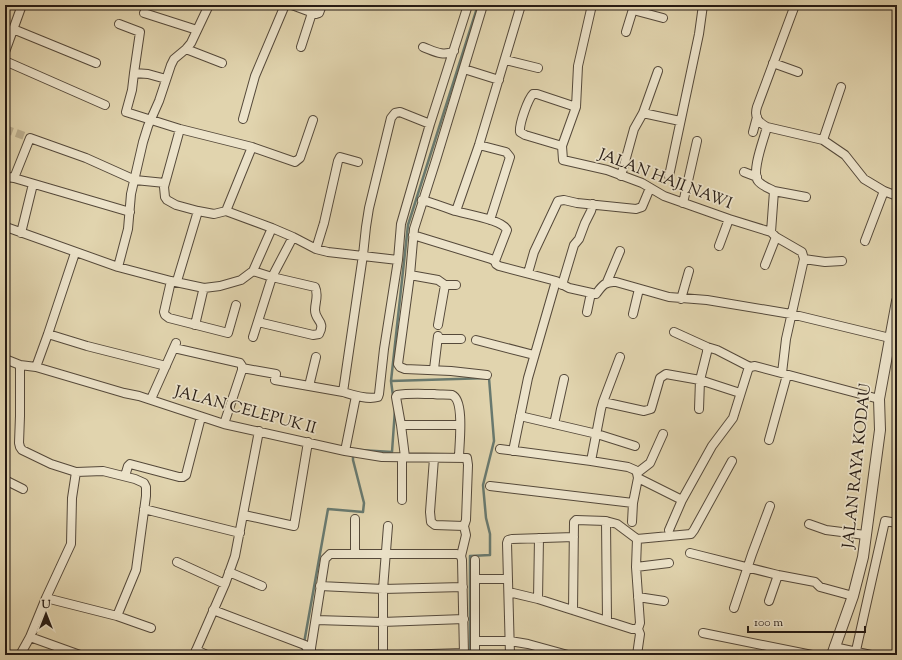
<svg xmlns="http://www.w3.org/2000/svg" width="902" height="660" viewBox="0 0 902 660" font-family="'Sorts Mill Goudy',serif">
	<rect width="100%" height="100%" fill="#e1d4ae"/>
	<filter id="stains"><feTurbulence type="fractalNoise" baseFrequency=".005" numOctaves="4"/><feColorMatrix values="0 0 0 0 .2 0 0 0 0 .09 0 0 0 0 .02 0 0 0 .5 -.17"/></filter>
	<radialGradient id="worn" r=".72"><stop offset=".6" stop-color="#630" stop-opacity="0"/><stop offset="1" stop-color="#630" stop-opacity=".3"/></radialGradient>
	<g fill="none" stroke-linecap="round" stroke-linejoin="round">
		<path stroke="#68796f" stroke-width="2.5" d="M 391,381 L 489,378 L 494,441 L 483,485 L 486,518 L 490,534 L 490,555 L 470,556 L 470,655
			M 393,396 L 391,381 L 408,225 L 478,5
			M 360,450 L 392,452 L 395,409
			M 304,643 L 328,509 L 363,512 L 364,503 L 353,460 L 353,455
			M 302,655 L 303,648"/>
		<path stroke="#bcaf8f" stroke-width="8" stroke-dasharray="8 4" stroke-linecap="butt" d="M 5,129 L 30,138"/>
		<defs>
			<path id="minor" d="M 292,5 L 316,14 L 319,13 L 322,5
				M 483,5 L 436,160 L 414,229 L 410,275 L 398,364 L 400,367 L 405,369 L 451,371 L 487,375
				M 592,5 L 578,66 L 576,107 L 562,146 L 563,160 L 607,170 L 642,183 L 664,196 L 729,219 L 771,232
				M 795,5 L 757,107 C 754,117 758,122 767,127 L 823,140 L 845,155 L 864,179 L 884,191 L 897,196
				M 633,10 L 663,18
				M 144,13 L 197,30
				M 119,24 L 140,32 L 134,73 L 148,74 L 166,79
				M 13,29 L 96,63
				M 626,32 L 634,6
				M 301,47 L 312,13
				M 423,47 C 434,51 443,57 454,51
				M 186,49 L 222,63
				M 5,52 L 22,5
				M 505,60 L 538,68
				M 5,61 L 105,105
				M 773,63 L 798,72
				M 464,69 L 499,80
				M 134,73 L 132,90 L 126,112 L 180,129 L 252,147 L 295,162 L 300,158 L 313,120
				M 643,113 L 658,71
				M 243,119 L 255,76 L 285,5
				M 430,124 L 400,112 L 395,113 L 391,118 L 369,208 L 366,227 L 363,255 L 343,392 C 353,395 367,400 378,397 L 379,394 L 384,349 L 398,260 L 401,224 L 430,124 L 468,5
				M 767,127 C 764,139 751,171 758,181 C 762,186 769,188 774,191 L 771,232 L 776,237 L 802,252 L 804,259 L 786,339 L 782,373
				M 180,129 L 164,187 L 165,197 L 167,200 L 176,205 L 198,211 L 214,214 L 226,211 L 272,228
				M 753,132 L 757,117
				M 823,140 L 841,87
				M 479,145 L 506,152 L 510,157 L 490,220
				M 562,146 L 525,135 L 520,132 C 519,124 528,99 533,94 L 537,94 L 576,107
				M 744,172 L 757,177
				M 621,176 L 634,129 L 643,113 L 680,121
				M 669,176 L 699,34 L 703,5
				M 14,178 L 130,212
				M 5,179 L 8,177 L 14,178 L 30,138 L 86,158 L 135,180 L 165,183
				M 774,191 L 806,197
				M 422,200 C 433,203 444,207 455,211 C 466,214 503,220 507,230 L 495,261
				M 683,203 L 697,141
				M 226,211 L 252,147
				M 456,211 L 479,145 L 521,5
				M 6,227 L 118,267 L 171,281 L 204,288 L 220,286 L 241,280 L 253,271 L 272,228 L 293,237 L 316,249 L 328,252 L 398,260
				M 21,233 L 33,184
				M 413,235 L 491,259 L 495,261 L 496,264 L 499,266 L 556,281 L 569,288 L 596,294 C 602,286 605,281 616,282 L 669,297 L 707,300 L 791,314 L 890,338
				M 865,241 L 884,191
				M 719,246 L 729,219
				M 316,249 L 324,223 L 338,161 L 340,157 L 358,162
				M 804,259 L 825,262 L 842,261
				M 765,265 L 776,237
				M 118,267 L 128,229 L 131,194 L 143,142 L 148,126 L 159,101 L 171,65 L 174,59 L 186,49 L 191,43 L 209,5
				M 253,271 L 272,277 L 315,287 C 319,295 315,302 315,310 C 315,321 326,321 319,334 L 313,335 L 258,322
				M 528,273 L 534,252 L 558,201 L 564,200 L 577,203 L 636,209 L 642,207 L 650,188
				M 410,275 L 438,280 L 445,285 L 438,325
				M 171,281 L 164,312 L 165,315 L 169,318 L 228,333 L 236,305
				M 177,281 L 198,211
				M 607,282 L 620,251
				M 445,285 L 456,285
				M 562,285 L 574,245 L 579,239 L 585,223 L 591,211 L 593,204
				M 681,299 L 689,271
				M 587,312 L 591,293
				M 633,314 L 639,289
				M 195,325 L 203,291
				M 674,332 L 707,347
				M 48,334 L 87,346 L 166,366
				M 253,337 L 272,277 L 293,237
				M 438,339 L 461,339
				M 476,340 L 534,355
				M 174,348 L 240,363 L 242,366 L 242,370 L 224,424
				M 5,359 L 20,365 L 36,367 L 124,393 L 139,396 L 224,424 L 345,451 L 382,457 L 467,458 L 468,465 L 466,520 L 464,526 L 435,525 L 431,522 L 430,512 L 434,458
				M 20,365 L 20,416 L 19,443 L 20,447 L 22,450 L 51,464 L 76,472 L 103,471 L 135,479 L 144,483 L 146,487 L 146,496 L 136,570 L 117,616
				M 36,367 L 48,334 L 75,253
				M 242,368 L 276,374 L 275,380 L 343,392
				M 434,369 L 438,336
				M 309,386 L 316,357
				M 151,399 L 176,343
				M 603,402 L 620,357
				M 699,409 L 700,380 L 707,352 L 707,347 L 717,350 L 750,367
				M 5,416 L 5,417
				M 520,416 L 597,434 L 635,446
				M 554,424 L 564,379
				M 401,425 L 460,425
				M 769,440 L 787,375
				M 500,449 L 591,461 L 628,467 L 635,470 L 637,473 L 638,478 L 633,503 L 632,522
				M 345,451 L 356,396
				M 513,451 L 528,378 L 556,281
				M 402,457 L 402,500
				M 405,457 L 401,425 L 396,397 L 397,395 C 409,393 422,394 434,394 C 439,395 447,394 452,395 C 465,400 459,446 459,457
				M 591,461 L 601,409 L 603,402 L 644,411 L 651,409 L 660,378 L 666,374 L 700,380 L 740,393
				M 637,473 L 650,463 L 663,434
				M 125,476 L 128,466 L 130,464 L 179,477 L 183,477 L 186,475 L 201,417
				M 638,478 L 682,500
				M 5,480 L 23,489
				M 490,486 L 633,503
				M 144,509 L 240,533
				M 244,515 L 294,526 L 308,442
				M 606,521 L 607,620
				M 809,524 L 826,530 L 865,535
				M 669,530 L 682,500 L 712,446 L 733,418 L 748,370 L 750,367 L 755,366 L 879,399
				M 637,539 L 691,534 L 694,530 L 732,461
				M 637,539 L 636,567 L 640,623 L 638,629
				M 355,553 L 355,519
				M 690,553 L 778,575 L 815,582 L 820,587 L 853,596
				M 461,556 L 466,535 L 464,526
				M 177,562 L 225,584
				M 636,567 L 669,563
				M 229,572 L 262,586
				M 475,579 L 507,579
				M 320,586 L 383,589 L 463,587
				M 509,592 L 538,599 L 632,629 L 638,629
				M 638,597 L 664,601
				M 46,598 L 117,616 L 151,628
				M 538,599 L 539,538
				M 769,601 L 778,575
				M 734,608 L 752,554 L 770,506
				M 213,610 L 305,645 L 311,654 L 325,655
				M 573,610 L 574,522 L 576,520 L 606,521 L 617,524 L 637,539
				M 316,620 L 382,622 L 464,619
				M 703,633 L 812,655
				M 30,637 L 80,655
				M 475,641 L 510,641 L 528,644 L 568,655
				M 834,647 L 871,655
				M 196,650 L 207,655
				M 20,655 L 30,637 L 46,598 L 71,544 L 72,498 L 76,472
				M 194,655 L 225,584 L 235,556 L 259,431
				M 311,655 L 311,648 L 325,559 L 330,554 L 457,554 L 461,556 L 462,560 L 464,655
				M 383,655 L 383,589 L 388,526
				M 398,655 L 464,653
				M 475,655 L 475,560
				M 510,655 L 507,543 L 508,540 L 512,539 L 574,537
				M 637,655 L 640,634 L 638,629
				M 855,655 L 885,521 L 897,523"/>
			<path id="tertiary" d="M 832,655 L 853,596 L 863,557 L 880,430 L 879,399 L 897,301"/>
		</defs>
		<use href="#minor" stroke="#55493a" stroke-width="10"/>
		<use href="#tertiary" stroke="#55493a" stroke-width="12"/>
		<use href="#minor" stroke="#ece3ca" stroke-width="8"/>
		<use href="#tertiary" stroke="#ece3ca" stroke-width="10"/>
	</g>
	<g text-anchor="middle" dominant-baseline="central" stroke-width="3.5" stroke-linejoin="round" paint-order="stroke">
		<g font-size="16" fill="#261b14" stroke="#ece3ca">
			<text transform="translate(665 180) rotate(21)">JALAN HAJI NAWI</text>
			<text transform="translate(245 411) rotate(15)">JALAN CELEPUK II</text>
			<text transform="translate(858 466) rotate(-84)">JALAN RAYA KODAU</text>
		</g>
	</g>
	<rect width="902" height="660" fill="none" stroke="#e1d4ae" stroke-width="20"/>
	<rect x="6" y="6" width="890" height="648" fill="none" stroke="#261b14" stroke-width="2"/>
	<rect x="10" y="10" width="882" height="640" fill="none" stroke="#261b14"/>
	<g transform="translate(46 614)" stroke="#ece3ca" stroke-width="3" paint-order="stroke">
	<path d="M0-3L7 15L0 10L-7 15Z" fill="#261b14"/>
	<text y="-6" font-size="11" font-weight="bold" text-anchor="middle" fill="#261b14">U</text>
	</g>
	<path d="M748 626v6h117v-6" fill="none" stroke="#261b14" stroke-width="2"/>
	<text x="754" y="626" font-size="12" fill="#261b14" stroke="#ece3ca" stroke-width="3" paint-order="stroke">100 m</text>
	<rect width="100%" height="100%" filter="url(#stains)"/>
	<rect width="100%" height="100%" fill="url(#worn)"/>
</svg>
